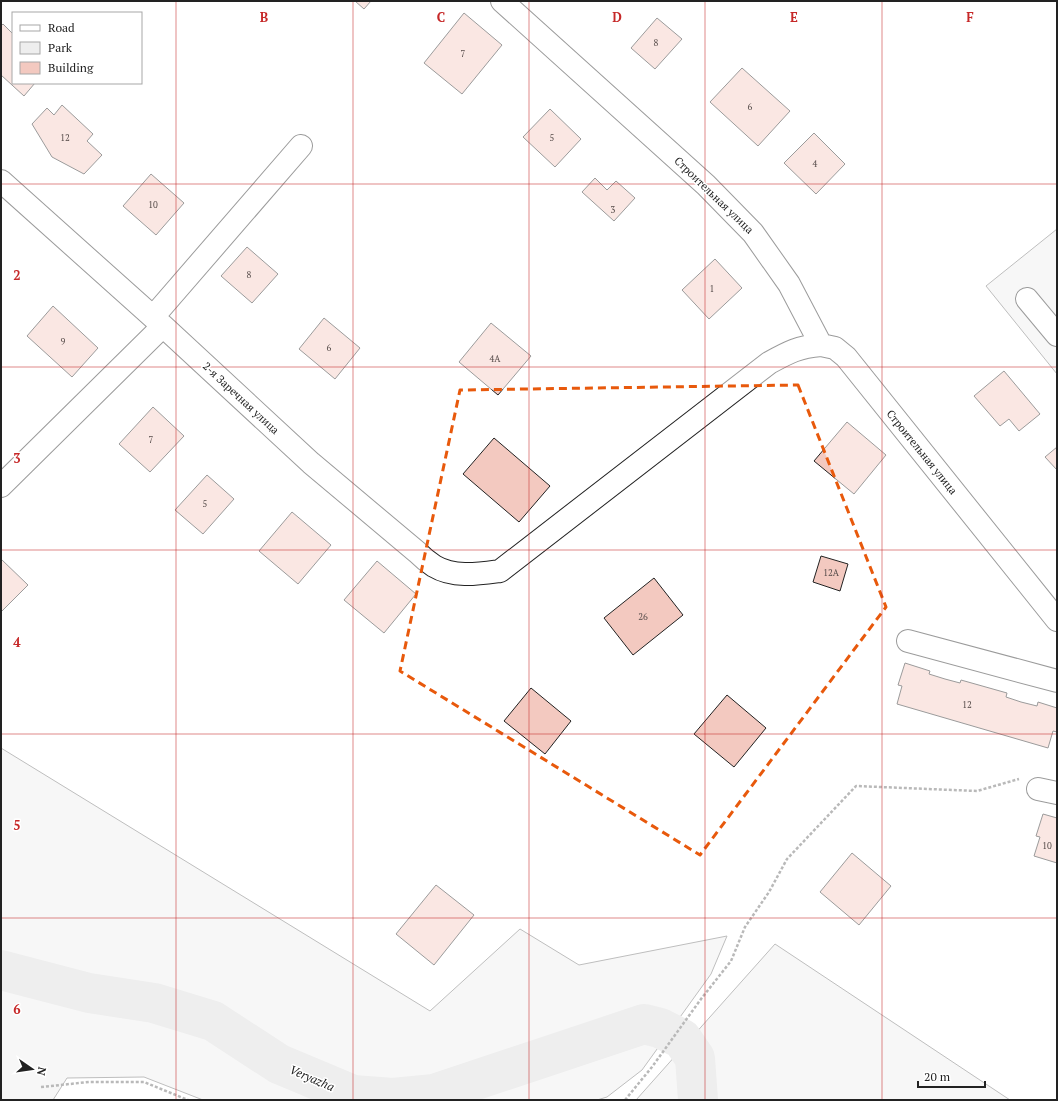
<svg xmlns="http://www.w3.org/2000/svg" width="1058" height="1101" viewBox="0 0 1058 1101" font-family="'PT Serif',serif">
	<rect width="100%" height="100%" fill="#fff"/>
	<path fill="#eee" stroke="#6f6f6f" d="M 1,748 L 430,1011 L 520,929 L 579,965 L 727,936 L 711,974 L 642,1070 L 607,1097 L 597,1100 L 203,1100 L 144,1077 L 67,1078 L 53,1100 L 1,1100 Z
		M 775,944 L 1010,1100 L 636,1100 Z"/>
	<path fill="#ededed" stroke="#6f6f6f" d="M 1057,229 L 1057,374 L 986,286 Z"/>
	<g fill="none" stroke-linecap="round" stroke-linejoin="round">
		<path stroke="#d9d9d9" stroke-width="40" d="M 1,970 L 89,993 L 154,1003 L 213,1021 L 279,1064 L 353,1095 L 393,1098 L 434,1094 L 644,1024 L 660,1028 L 682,1039 L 695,1058 L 698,1100"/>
	</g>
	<path fill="#f3c9c0" stroke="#222" d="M 355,1 L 371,1 L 364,9 Z
		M 464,13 L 502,45 L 462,94 L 424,63 Z
		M 657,18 L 682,39 L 655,69 L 631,48 Z
		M 3,24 L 13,34 L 13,83 L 35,83 L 24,96 L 1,75 L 1,26 Z
		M 742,68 L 790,111 L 758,146 L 710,102 Z
		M 62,105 L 93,134 L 87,141 L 102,155 L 84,174 L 52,157 L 32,124 L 47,108 L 54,115 Z
		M 550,109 L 581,139 L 555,167 L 523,137 Z
		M 814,133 L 845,164 L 816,194 L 784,163 Z
		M 151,174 L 184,203 L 156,235 L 123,206 Z
		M 595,178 L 607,190 L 616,181 L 635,198 L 614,221 L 582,192 Z
		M 247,247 L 278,274 L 252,303 L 221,276 Z
		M 715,259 L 742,288 L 709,319 L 682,290 Z
		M 53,306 L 98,348 L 72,377 L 27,336 Z
		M 324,318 L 360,348 L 335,379 L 299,349 Z
		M 491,323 L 531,356 L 498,395 L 459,362 Z
		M 1004,371 L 1040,414 L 1019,431 L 1009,419 L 1000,426 L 974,396 Z
		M 153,407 L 184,436 L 150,472 L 119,444 Z
		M 847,422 L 886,455 L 854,494 L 814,461 Z
		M 494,438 L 550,486 L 519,522 L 463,474 Z
		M 1057,447 L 1057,470 L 1045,457 Z
		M 207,475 L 234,499 L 203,534 L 175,510 Z
		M 292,512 L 331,545 L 298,584 L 259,551 Z
		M 821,556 L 848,564 L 840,591 L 813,582 Z
		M 1,559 L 28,585 L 1,612 Z
		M 377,561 L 416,594 L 384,633 L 344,600 Z
		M 654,578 L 683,615 L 633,655 L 604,618 Z
		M 905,663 L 930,671 L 929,674 L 945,679 L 960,683 L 961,680 L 1007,693 L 1006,697 L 1021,702 L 1037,706 L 1038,702 L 1057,708 L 1057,732 L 1053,731 L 1048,748 L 897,704 L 902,686 L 898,685 Z
		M 531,688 L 571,721 L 545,754 L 504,721 Z
		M 727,695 L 766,728 L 734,767 L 694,734 Z
		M 1043,814 L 1057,818 L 1057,863 L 1034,856 L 1040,837 L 1036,836 Z
		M 852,853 L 891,886 L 859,925 L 820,892 Z
		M 436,885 L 474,915 L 434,965 L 396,934 Z"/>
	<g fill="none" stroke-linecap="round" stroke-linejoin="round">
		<defs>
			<path id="minor" d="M 502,1 L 706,185 L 753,233 L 789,284 L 821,345 L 835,348 L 846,357 L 1057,620
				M 1,181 L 163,326 L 311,463 L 417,552 C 422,557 428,562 434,566 C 454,578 478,574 500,571 L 769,363 C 789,352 798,347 821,345
				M 1027,299 L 1057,335
				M 153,317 L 301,146
				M 1,486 L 163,326
				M 908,641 L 1057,681
				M 1038,789 L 1057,793"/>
		</defs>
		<use href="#minor" stroke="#222" stroke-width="24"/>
		<path stroke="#646464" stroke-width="2.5" stroke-dasharray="3 2" stroke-linecap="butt" d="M 41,1087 L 89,1082 L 144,1082 L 188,1100
			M 625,1100 L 652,1067 L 701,999 L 731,961 L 745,927 L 769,892 L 787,859 L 856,786 L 977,791 L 1019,779"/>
		<use href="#minor" stroke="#fff" stroke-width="22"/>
	</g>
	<path d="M0 0H1058V1101H0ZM 798,385 L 886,607 L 700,855 L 400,671 L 460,390 Z" fill="#fff" fill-opacity=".55" fill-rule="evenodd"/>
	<path fill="none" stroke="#e8590c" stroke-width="3" stroke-dasharray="8 5" stroke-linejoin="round" d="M 798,385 L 886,607 L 700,855 L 400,671 L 460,390 Z"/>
	<path fill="none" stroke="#c62828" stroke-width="1" stroke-opacity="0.55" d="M 176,1 L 176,1100M 353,1 L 353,1100M 529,1 L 529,1100M 705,1 L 705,1100M 882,1 L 882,1100M 1,184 L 1057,184M 1,367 L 1057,367M 1,550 L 1057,550M 1,734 L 1057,734M 1,918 L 1057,918"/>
	<g text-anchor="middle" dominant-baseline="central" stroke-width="3" stroke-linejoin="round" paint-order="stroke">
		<g font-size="9" fill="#564c4a">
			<text x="656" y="43">8</text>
			<text x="463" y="54">7</text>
			<text x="750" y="107">6</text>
			<text x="65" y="138">12</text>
			<text x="552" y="138">5</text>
			<text x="815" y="164">4</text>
			<text x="153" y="205">10</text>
			<text x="613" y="210">3</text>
			<text x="249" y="275">8</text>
			<text x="712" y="289">1</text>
			<text x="63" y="342">9</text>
			<text x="329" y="348">6</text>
			<text x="495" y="359">4А</text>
			<text x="151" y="440">7</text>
			<text x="205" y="504">5</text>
			<text x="831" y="573">12А</text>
			<text x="643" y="617">26</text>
			<text x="967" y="705">12</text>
			<text x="1047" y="846">10</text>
		</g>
		<g font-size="11" fill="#222" stroke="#fff">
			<text transform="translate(714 195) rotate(44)">Строительная улица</text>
			<text transform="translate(241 398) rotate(43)">2-я Заречная улица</text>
			<text transform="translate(922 452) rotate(51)">Строительная улица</text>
		</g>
		<g font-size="12" font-style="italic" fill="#222" stroke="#fff">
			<text transform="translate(312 1078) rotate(23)">Veryazha</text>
		</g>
	</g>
	<g font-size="13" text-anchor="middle" font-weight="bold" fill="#c62828" stroke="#fff" stroke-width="3" stroke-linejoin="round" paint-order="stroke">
		<text x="264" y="22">B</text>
		<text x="441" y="22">C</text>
		<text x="617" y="22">D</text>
		<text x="794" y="22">E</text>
		<text x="970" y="22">F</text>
		<text x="17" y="280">2</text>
		<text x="17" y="463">3</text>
		<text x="17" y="647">4</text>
		<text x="17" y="830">5</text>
		<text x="17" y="1014">6</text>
	</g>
	<rect width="1058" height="1101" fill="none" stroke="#222222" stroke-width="4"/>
	<rect x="12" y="12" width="130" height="72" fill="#ffffff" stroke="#a7a7a7"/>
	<rect x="20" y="25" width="20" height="6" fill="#ffffff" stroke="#a7a7a7"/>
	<text x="48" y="32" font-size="12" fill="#222222">Road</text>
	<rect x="20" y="42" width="20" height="12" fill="#eeeeee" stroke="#a7a7a7"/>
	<text x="48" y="52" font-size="12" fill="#222222">Park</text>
	<rect x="20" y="62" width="20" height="12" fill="#f3c9c0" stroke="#a7a7a7"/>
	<text x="48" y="72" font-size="12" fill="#222222">Building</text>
	<g transform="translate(32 1069) rotate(103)" stroke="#ffffff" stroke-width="3" paint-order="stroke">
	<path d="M0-3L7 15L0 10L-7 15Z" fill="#222222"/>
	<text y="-6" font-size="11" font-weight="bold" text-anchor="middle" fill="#222222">N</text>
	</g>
	<path d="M918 1081v6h67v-6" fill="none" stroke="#222222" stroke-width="2"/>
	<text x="924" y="1081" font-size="12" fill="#222222" stroke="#ffffff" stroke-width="3" paint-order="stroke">20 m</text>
</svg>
